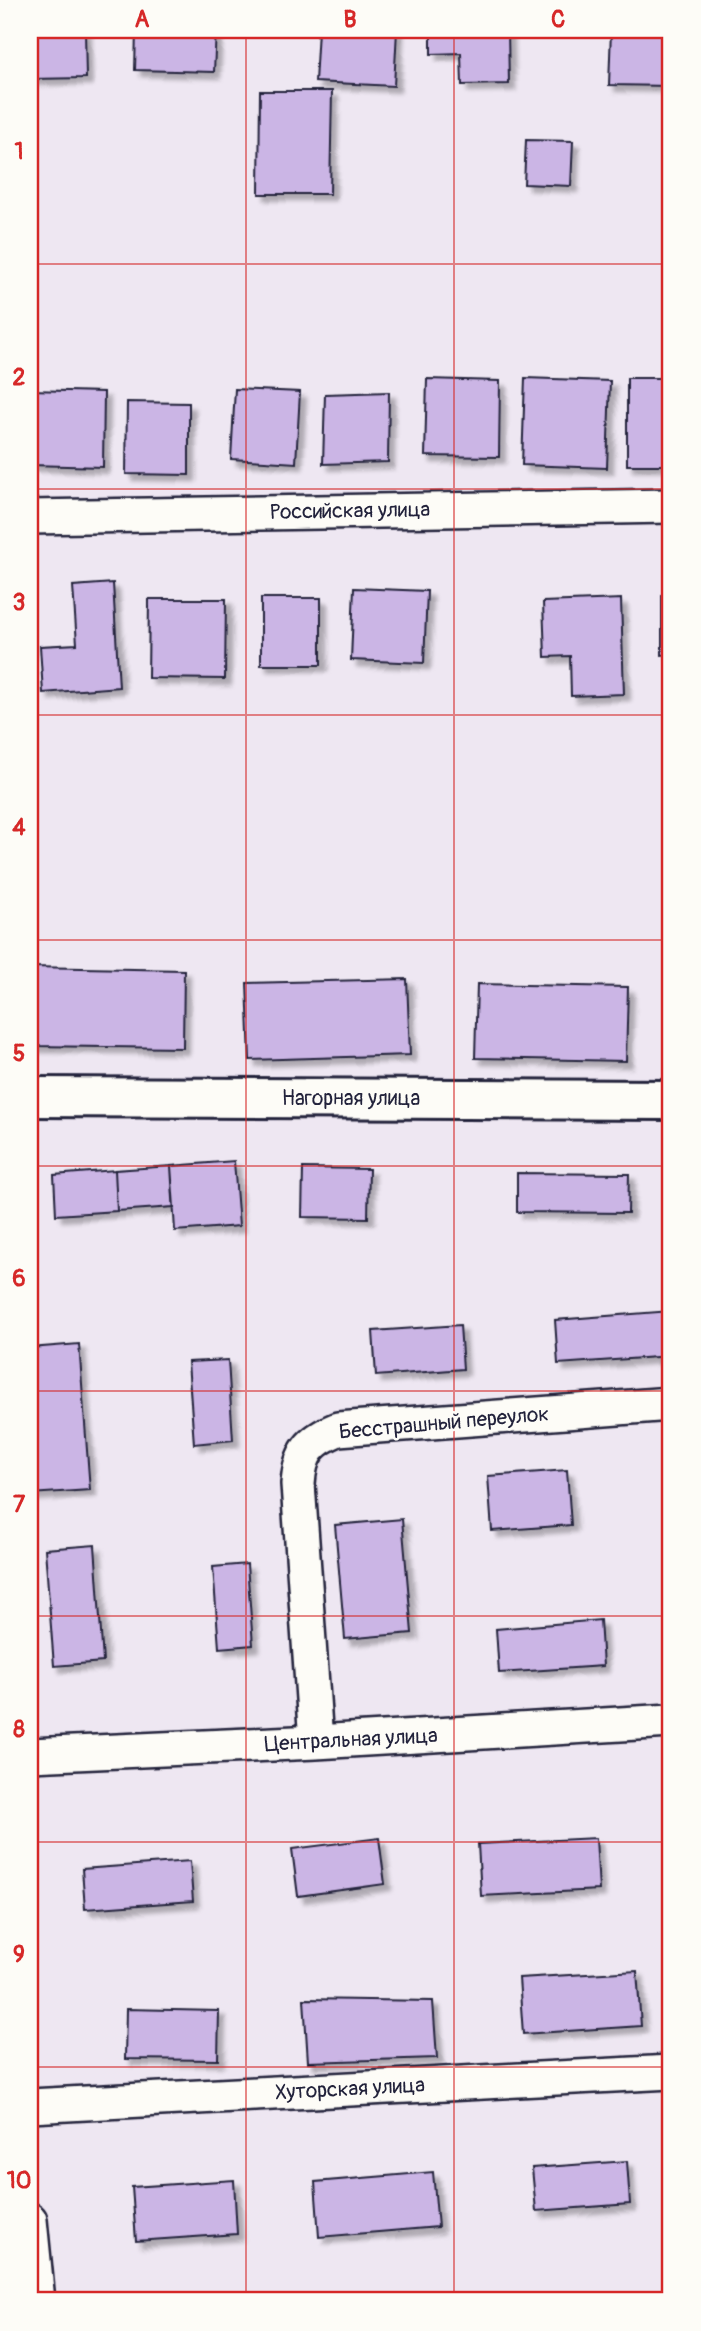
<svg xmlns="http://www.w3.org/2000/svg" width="701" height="2331" viewBox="0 0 701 2331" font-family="Pangolin,sans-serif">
	<defs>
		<filter id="shadow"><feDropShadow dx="6" dy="6" stdDeviation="2" flood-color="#0004"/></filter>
	</defs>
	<rect width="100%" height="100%" fill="#eee7f2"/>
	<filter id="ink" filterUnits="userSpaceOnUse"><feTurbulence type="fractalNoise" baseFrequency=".0143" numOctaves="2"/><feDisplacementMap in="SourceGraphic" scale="14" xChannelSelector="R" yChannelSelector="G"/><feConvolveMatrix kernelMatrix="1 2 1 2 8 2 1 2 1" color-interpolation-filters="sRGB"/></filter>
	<g filter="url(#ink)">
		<path fill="#cbb5e5" stroke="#22223b" stroke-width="2" filter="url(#shadow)" d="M 30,30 L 85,30 L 86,78 L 30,79 Z
			M 136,30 L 216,30 L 214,72 L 135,70 Z
			M 318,30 L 397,30 L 394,86 L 315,82 Z
			M 431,30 L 508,30 L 509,84 L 462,85 L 461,53 L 431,54 Z
			M 611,30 L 671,30 L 671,86 L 609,85 Z
			M 260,91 L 332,91 L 330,194 L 259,194 Z
			M 526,140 L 573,141 L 571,186 L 524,184 Z
			M 525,378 L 610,381 L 607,468 L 522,465 Z
			M 627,378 L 671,378 L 671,465 L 627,465 Z
			M 427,379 L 500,381 L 499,457 L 425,456 Z
			M 235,389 L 300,392 L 296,463 L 231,459 Z
			M 30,390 L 104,392 L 103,467 L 30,465 Z
			M 389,392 L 388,462 L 323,464 L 325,394 Z
			M 127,402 L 189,403 L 189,475 L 126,474 Z
			M 113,583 L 119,687 L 43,693 L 40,646 L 77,644 L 73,586 Z
			M 354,588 L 427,591 L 424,663 L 351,660 Z
			M 662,595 L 671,595 L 671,654 L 662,655 Z
			M 261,598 L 321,598 L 321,665 L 261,665 Z
			M 149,599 L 226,599 L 225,679 L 148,678 Z
			M 621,599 L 624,694 L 571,696 L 570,656 L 545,657 L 543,602 Z
			M 30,967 L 184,970 L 183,1048 L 30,1046 Z
			M 407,979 L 410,1055 L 250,1060 L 247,983 Z
			M 477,984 L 628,987 L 626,1061 L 475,1058 Z
			M 234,1161 L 239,1226 L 175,1231 L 171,1166 Z
			M 171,1166 L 174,1207 L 117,1211 L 115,1170 Z
			M 303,1168 L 369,1169 L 368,1218 L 302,1217 Z
			M 115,1170 L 117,1211 L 56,1215 L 54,1175 Z
			M 517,1173 L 629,1174 L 628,1213 L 517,1212 Z
			M 671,1311 L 671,1356 L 558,1364 L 555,1320 Z
			M 460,1325 L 463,1369 L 376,1376 L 373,1331 Z
			M 79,1344 L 90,1490 L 30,1494 L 30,1348 Z
			M 228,1360 L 233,1440 L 194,1444 L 188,1362 Z
			M 567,1470 L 571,1525 L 492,1531 L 488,1476 Z
			M 402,1519 L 412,1633 L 345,1639 L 335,1525 Z
			M 95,1545 L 103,1662 L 54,1666 L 45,1549 Z
			M 247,1564 L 253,1645 L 219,1648 L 213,1567 Z
			M 600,1620 L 603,1666 L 499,1673 L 496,1629 Z
			M 379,1838 L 385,1884 L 298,1896 L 292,1849 Z
			M 596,1838 L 599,1890 L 481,1896 L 478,1844 Z
			M 190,1861 L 193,1901 L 85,1909 L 82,1869 Z
			M 637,1971 L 641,2026 L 523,2034 L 519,1978 Z
			M 304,1999 L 433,2001 L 437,2058 L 308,2062 Z
			M 126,2009 L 219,2011 L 218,2060 L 125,2059 Z
			M 627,2161 L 630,2204 L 536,2211 L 532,2168 Z
			M 433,2172 L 438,2227 L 319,2237 L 315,2182 Z
			M 234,2180 L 237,2234 L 136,2241 L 132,2187 Z"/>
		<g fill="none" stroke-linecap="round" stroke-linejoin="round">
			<defs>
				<path id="minor" d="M 30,517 L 671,506
					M 316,1742 L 298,1484 C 300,1453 309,1441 338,1429 L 671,1404
					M 30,1755 L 316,1742 L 671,1721
					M 30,2106 L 671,2072
					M 30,2220 L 38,2301"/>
				<path id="tertiary" d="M 30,1097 L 671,1100"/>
			</defs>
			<use href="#minor" stroke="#22223b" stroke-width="38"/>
			<use href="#tertiary" stroke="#22223b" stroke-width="44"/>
			<use href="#minor" stroke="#fdfcf7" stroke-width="33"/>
			<use href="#tertiary" stroke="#fdfcf7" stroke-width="38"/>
		</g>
	</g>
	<path fill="none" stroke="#d62828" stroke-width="2" stroke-opacity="0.55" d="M 246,30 L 246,2301M 454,30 L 454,2301M 30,264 L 671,264M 30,489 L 671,489M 30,715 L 671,715M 30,940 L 671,940M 30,1166 L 671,1166M 30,1391 L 671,1391M 30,1616 L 671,1616M 30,1842 L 671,1842M 30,2067 L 671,2067"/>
	<g text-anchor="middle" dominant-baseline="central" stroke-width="5" stroke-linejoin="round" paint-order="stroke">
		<g font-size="21" fill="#22223b" stroke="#fdfcf7">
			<text transform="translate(350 511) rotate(-1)">Российская улица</text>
			<text x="351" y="1098">Нагорная улица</text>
			<text transform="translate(444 1423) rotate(-5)">Бесстрашный переулок</text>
			<text transform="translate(351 1740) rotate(-3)">Центральная улица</text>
			<text transform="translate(350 2089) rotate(-3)">Хуторская улица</text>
		</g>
	</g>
	<rect width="701" height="2331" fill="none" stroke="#fdfcf7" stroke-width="77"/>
	<rect x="38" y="38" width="624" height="2254" fill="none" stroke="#d62828" stroke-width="2.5"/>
	<g font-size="23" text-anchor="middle" font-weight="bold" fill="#d62828">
		<text x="142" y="27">A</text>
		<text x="350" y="27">B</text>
		<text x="558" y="27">C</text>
		<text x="19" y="159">1</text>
		<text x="19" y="385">2</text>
		<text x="19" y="610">3</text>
		<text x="19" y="835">4</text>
		<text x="19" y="1061">5</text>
		<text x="19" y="1286">6</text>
		<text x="19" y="1512">7</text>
		<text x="19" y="1737">8</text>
		<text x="19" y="1962">9</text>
		<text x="19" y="2188">10</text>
	</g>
</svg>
